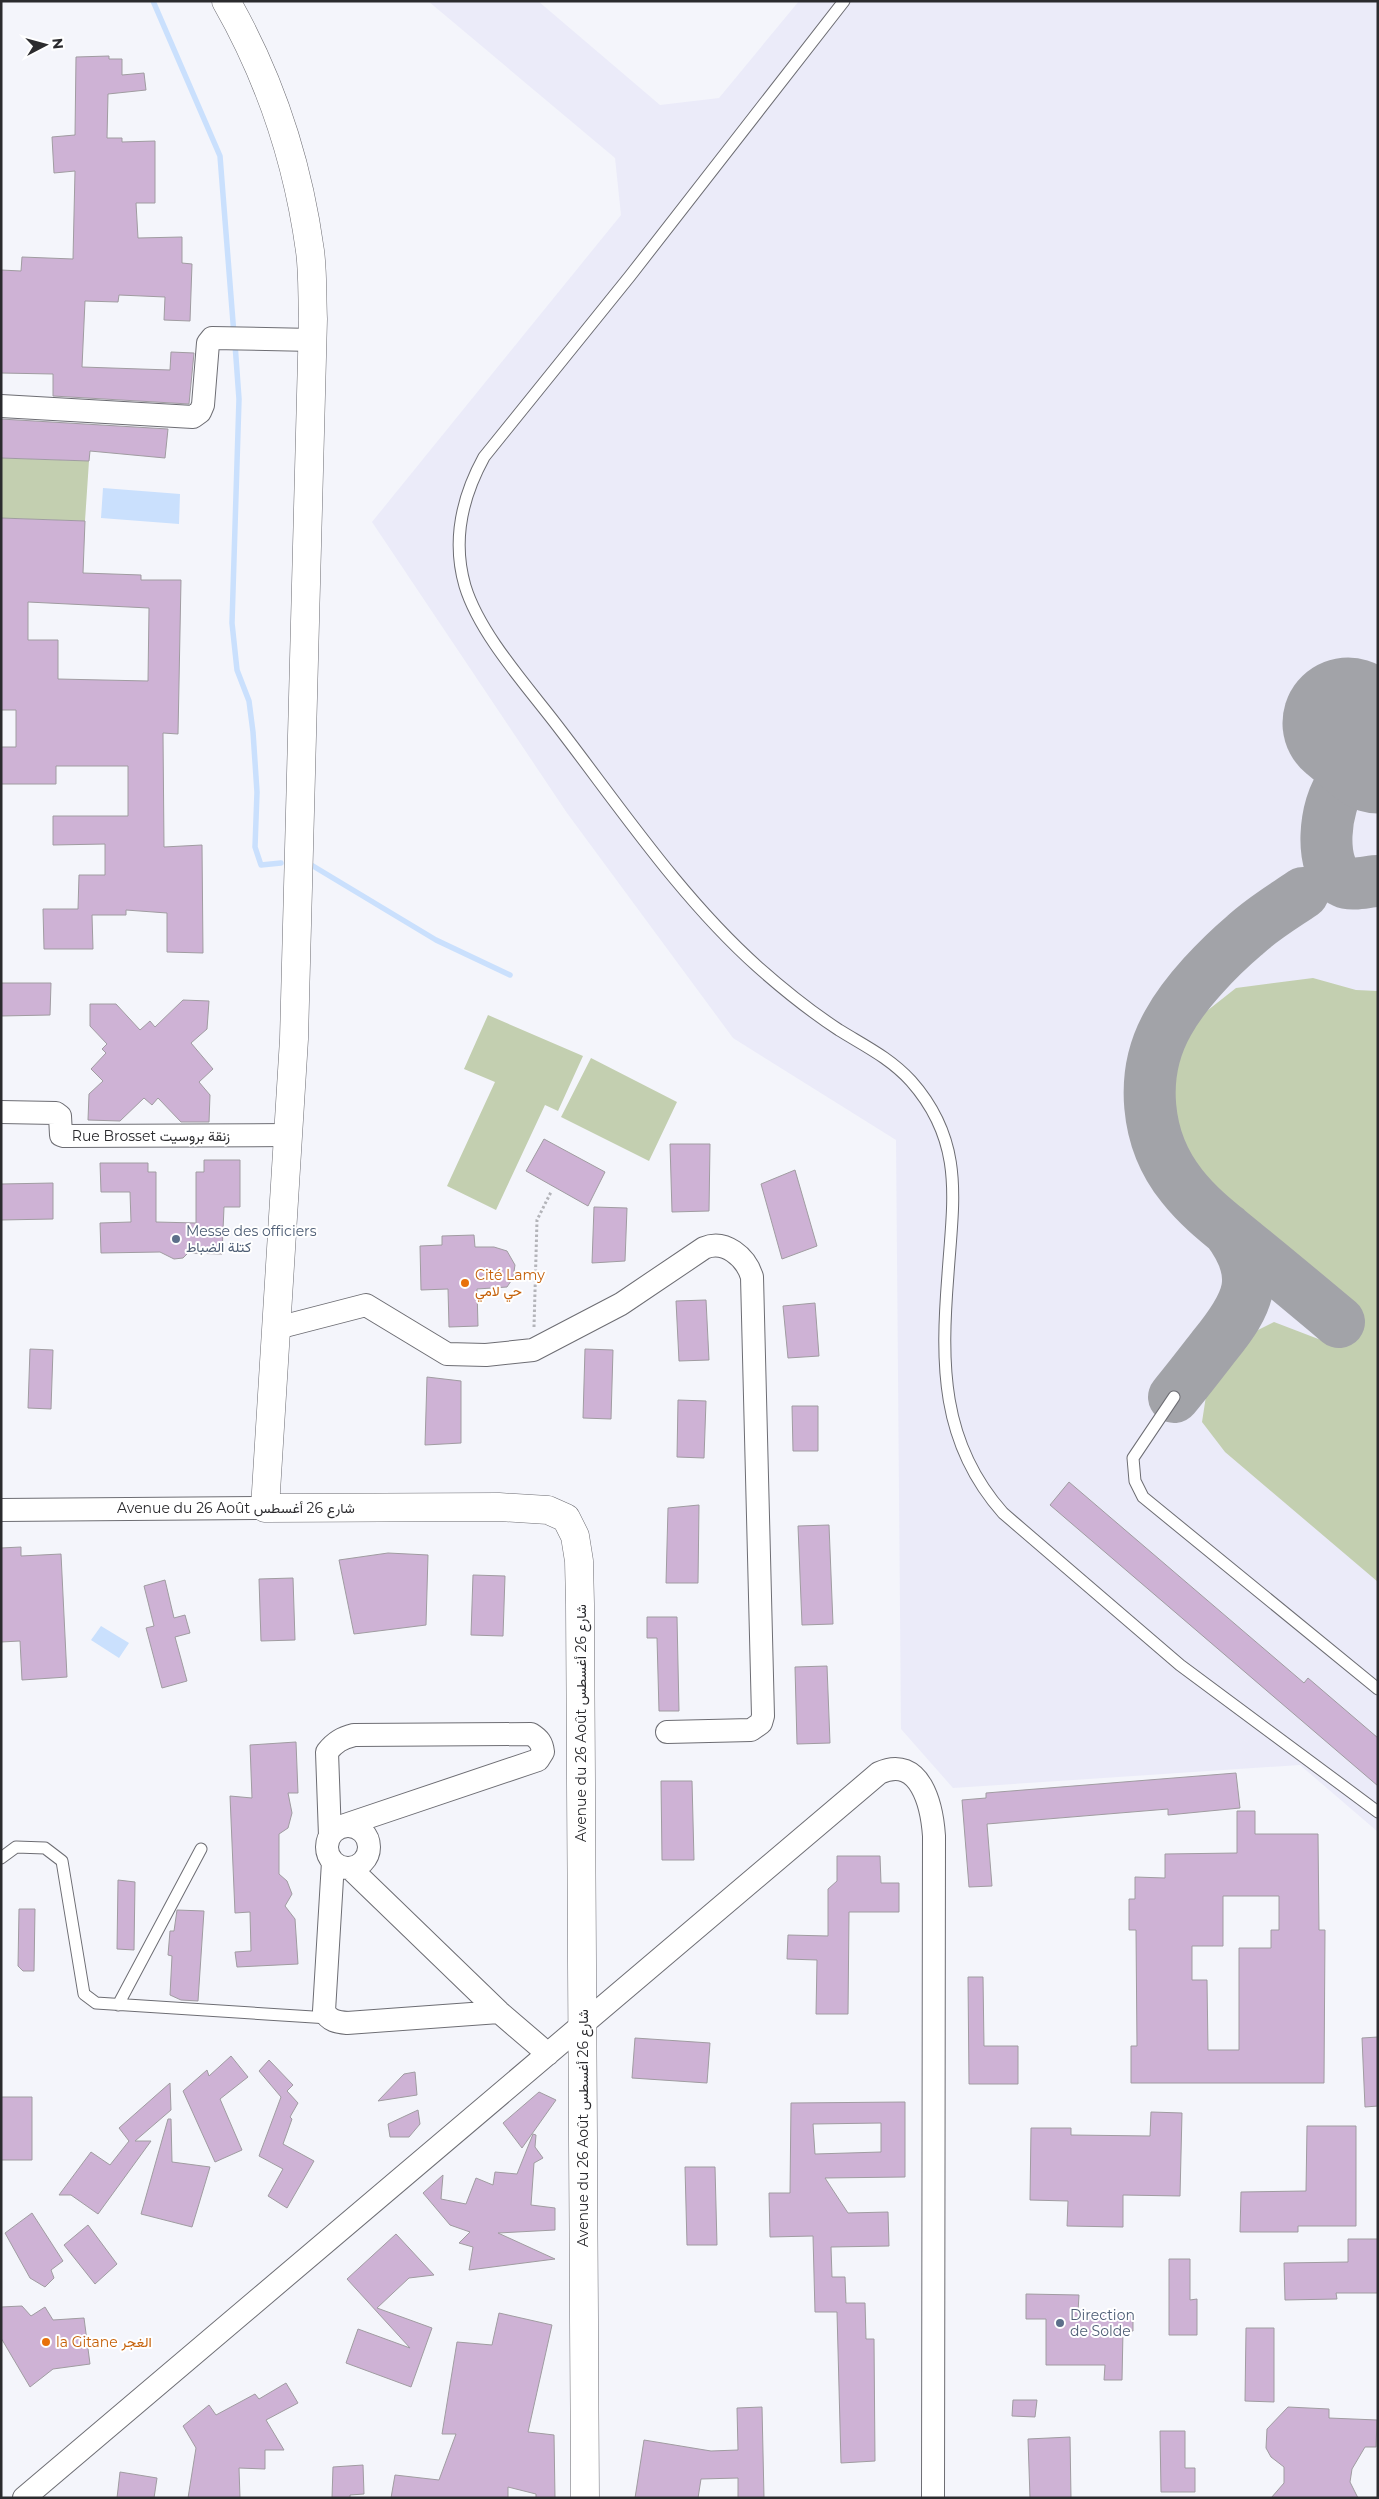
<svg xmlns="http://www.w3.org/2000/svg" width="1379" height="2499" viewBox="0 0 1379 2499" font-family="Montserrat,Vazirmatn,sans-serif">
	<rect width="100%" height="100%" fill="#f4f5fb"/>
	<path fill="#ebebf9" d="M 428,1 L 538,1 L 660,105 L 719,98 L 799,1 L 1378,1 L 1378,1832 L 1300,1765 L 953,1788 L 901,1729 L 896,1140 L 733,1038 L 567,813 L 372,522 L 621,215 L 615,158 Z"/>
	<path fill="#c3cfb0" d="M 1,458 L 89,461 L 85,521 L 1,518 Z
		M 1313,978 L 1356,990 L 1378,991 L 1378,1582 L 1225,1452 L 1202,1422 L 1208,1383 L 1238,1340 L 1274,1322 L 1321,1340 L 1352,1308 L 1226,1204 L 1182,1150 L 1164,1093 L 1184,1029 L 1236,988 Z
		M 488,1015 L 583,1056 L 558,1111 L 545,1105 L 496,1210 L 447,1186 L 495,1082 L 464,1069 Z
		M 591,1058 L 677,1102 L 649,1161 L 561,1117 Z"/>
	<path fill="#cae0fd" d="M 103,488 L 180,494 L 179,524 L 101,518 Z
		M 101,1626 L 129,1643 L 119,1658 L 91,1640 Z"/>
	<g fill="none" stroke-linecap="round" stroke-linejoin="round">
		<path stroke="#cae0fd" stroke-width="5.5" d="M 153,1 L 220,156 L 234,335
			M 235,344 L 239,399 L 232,623 L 237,670 L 249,701 L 253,732 L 257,792 L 255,847 L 261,865 L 281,863
			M 313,866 L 436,940 L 510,975"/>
		<path stroke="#a2a3a8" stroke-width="52" d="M 1378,755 C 1366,764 1351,773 1342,784 C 1325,802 1317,870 1344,882 C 1352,886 1369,881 1378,881
			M 1303,893 C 1284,906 1262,919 1245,935 C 1218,958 1185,992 1168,1023 C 1139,1074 1145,1140 1182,1186 C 1200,1209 1223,1226 1246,1245 C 1277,1270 1308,1296 1339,1322
			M 1174,1397 C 1188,1380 1201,1363 1215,1345 C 1249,1303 1263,1276 1227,1229"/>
		<path stroke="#a2a3a8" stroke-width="131" d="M 1348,723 L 1378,748"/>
	</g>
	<path fill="#ceb2d5" stroke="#a09ca1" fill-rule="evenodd" d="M 109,56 L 109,59 L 122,59 L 122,75 L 144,73 L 146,90 L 108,94 L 107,138 L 122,138 L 122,142 L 155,141 L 155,203 L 136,203 L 138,238 L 182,237 L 182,263 L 192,264 L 190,321 L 164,320 L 165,297 L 119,295 L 118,302 L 85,301 L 82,367 L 170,370 L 171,352 L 194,353 L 189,404 L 53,396 L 53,374 L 1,373 L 1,270 L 21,271 L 22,257 L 73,259 L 75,171 L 54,173 L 52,137 L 75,135 L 76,57 Z
		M 1,419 L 168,429 L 165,458 L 90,451 L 89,461 L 1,458 Z
		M 1,518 L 85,521 L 83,573 L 141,575 L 141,580 L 181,580 L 178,734 L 163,733 L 164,847 L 202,845 L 203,953 L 167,952 L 167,913 L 126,910 L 126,915 L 92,915 L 93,949 L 44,949 L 43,909 L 78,909 L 79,875 L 105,875 L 105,844 L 53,845 L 53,816 L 128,816 L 128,766 L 56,766 L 56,784 L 1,784 L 1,747 L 16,747 L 16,710 L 1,710 ZM 28,602 L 149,608 L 148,681 L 58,679 L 58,640 L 28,640 Z
		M 1,983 L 51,983 L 50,1015 L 1,1016 Z
		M 183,1000 L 209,1001 L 207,1029 L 191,1043 L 213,1069 L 199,1082 L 210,1095 L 209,1122 L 181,1122 L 158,1098 L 152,1105 L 144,1098 L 120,1121 L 88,1120 L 89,1094 L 103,1081 L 91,1069 L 106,1053 L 102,1049 L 107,1044 L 90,1026 L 90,1004 L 116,1004 L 140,1030 L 150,1021 L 155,1027 Z
		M 544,1139 L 605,1172 L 588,1206 L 526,1171 Z
		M 670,1144 L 710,1144 L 709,1211 L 672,1212 Z
		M 204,1160 L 240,1160 L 240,1207 L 224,1207 L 222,1254 L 188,1253 L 183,1258 L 174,1259 L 160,1252 L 101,1253 L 100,1223 L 131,1222 L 130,1192 L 101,1192 L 100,1163 L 148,1163 L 148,1172 L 156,1172 L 156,1222 L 196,1223 L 196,1172 L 204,1172 Z
		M 795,1170 L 817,1246 L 782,1259 L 761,1184 Z
		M 53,1183 L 53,1219 L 1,1220 L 1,1184 Z
		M 594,1207 L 627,1208 L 625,1261 L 592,1263 Z
		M 474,1235 L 475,1247 L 494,1247 L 507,1251 L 515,1265 L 513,1278 L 507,1287 L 477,1289 L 478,1326 L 449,1327 L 448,1289 L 421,1290 L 420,1246 L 442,1245 L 442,1236 Z
		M 706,1300 L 709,1360 L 679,1361 L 676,1301 Z
		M 815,1303 L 819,1356 L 788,1358 L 783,1306 Z
		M 30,1349 L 53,1350 L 51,1409 L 28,1408 Z
		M 585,1349 L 613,1350 L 611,1419 L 583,1418 Z
		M 427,1377 L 461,1381 L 461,1443 L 425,1445 Z
		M 678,1400 L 706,1401 L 704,1458 L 677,1457 Z
		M 792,1406 L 818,1406 L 818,1451 L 793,1451 Z
		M 1069,1482 L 1304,1683 L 1308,1678 L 1378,1738 L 1378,1786 L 1050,1505 Z
		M 699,1505 L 698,1583 L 666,1583 L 668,1508 Z
		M 829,1525 L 833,1624 L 802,1625 L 798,1526 Z
		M 21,1547 L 21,1556 L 61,1554 L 67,1677 L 22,1680 L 20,1641 L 1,1642 L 1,1548 Z
		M 388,1553 L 428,1555 L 426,1625 L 354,1634 L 339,1560 Z
		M 473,1575 L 505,1576 L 503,1636 L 471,1635 Z
		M 293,1578 L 295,1640 L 261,1641 L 259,1579 Z
		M 165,1580 L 174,1618 L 185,1615 L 190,1633 L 175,1637 L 187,1681 L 162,1688 L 146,1628 L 154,1626 L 144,1586 Z
		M 647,1617 L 677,1617 L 679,1711 L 659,1711 L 657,1638 L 647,1638 Z
		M 827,1666 L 830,1743 L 797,1744 L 795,1667 Z
		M 296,1742 L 298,1793 L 288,1793 L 292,1813 L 288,1828 L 279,1834 L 279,1874 L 287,1881 L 292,1894 L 285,1906 L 295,1919 L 298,1964 L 237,1967 L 235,1952 L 251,1951 L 250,1912 L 235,1913 L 230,1796 L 252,1798 L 250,1745 Z
		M 1236,1773 L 1240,1808 L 1168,1815 L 1168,1809 L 987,1824 L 992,1886 L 969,1887 L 962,1800 L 986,1798 L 986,1793 Z
		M 661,1781 L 692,1781 L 694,1860 L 662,1860 Z
		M 1237,1811 L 1255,1811 L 1255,1834 L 1318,1834 L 1319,1930 L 1325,1930 L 1324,2083 L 1131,2083 L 1131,2046 L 1137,2046 L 1136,1930 L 1129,1930 L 1129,1899 L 1135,1899 L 1135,1877 L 1165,1878 L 1165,1854 L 1237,1853 ZM 1223,1896 L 1279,1896 L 1279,1930 L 1271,1930 L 1271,1948 L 1239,1948 L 1239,2050 L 1208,2050 L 1207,1980 L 1192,1980 L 1192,1946 L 1223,1946 Z
		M 837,1856 L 880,1856 L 881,1883 L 899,1883 L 899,1912 L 849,1912 L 848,2014 L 816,2014 L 817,1960 L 787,1959 L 788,1935 L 828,1936 L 828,1889 L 837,1881 Z
		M 118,1880 L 135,1882 L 134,1950 L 117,1949 Z
		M 19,1909 L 35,1909 L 34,1971 L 23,1971 L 18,1966 Z
		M 177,1910 L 204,1911 L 198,2001 L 181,2000 L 170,1995 L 172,1956 L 168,1955 L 170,1931 L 174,1931 Z
		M 968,1977 L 983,1977 L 984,2046 L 1018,2046 L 1018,2084 L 969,2084 Z
		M 1378,2037 L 1378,2106 L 1365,2107 L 1362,2038 Z
		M 635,2038 L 710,2043 L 707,2083 L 632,2078 Z
		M 231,2056 L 248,2077 L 220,2099 L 242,2150 L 215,2162 L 183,2091 L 207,2070 L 209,2076 Z
		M 269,2060 L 293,2085 L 287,2091 L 298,2103 L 290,2117 L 292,2119 L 283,2144 L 314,2161 L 287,2208 L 268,2196 L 283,2169 L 259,2156 L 281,2097 L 259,2071 Z
		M 415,2072 L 417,2095 L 378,2101 L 404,2074 Z
		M 170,2083 L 171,2110 L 135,2141 L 151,2141 L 98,2214 L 71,2195 L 59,2195 L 91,2152 L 110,2165 L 129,2141 L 119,2128 Z
		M 539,2092 L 556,2100 L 522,2148 L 503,2123 Z
		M 1,2097 L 32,2097 L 32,2160 L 1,2160 Z
		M 905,2102 L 905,2177 L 825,2178 L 848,2213 L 888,2212 L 889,2246 L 831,2247 L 832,2277 L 845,2277 L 846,2303 L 865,2303 L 866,2339 L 874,2339 L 875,2461 L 841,2463 L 837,2312 L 815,2312 L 813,2236 L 770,2237 L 769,2193 L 790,2193 L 791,2103 ZM 881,2123 L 881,2152 L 815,2154 L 813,2124 Z
		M 418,2110 L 420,2124 L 409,2137 L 390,2137 L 388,2124 Z
		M 1151,2112 L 1182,2113 L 1180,2196 L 1123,2195 L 1123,2227 L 1067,2226 L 1068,2201 L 1030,2200 L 1031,2128 L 1071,2128 L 1071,2135 L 1150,2136 Z
		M 168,2119 L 171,2119 L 172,2162 L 210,2167 L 192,2227 L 141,2214 Z
		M 1307,2126 L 1356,2126 L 1356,2226 L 1298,2226 L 1298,2232 L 1240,2232 L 1241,2192 L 1306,2191 Z
		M 533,2134 L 536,2135 L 535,2147 L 543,2158 L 534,2163 L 531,2205 L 555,2208 L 555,2230 L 498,2233 L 555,2259 L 469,2270 L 473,2247 L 459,2243 L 470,2232 L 450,2225 L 423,2193 L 443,2175 L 441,2199 L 466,2204 L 476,2178 L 493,2185 L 495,2172 L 517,2174 Z
		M 685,2167 L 715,2167 L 717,2245 L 687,2245 Z
		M 32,2213 L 63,2261 L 51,2270 L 54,2278 L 45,2287 L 30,2278 L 5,2233 Z
		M 88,2225 L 117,2264 L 95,2284 L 64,2245 Z
		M 396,2234 L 434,2275 L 409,2278 L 377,2308 L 432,2328 L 411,2387 L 346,2363 L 358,2329 L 410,2348 L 347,2279 Z
		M 1348,2239 L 1378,2239 L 1378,2293 L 1336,2293 L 1337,2299 L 1285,2300 L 1284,2263 L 1348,2262 Z
		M 1169,2259 L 1190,2259 L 1190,2300 L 1197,2299 L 1197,2335 L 1169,2335 Z
		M 1026,2294 L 1079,2295 L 1078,2312 L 1133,2314 L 1133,2331 L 1123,2331 L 1122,2380 L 1104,2380 L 1105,2365 L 1046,2365 L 1046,2319 L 1026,2319 Z
		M 22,2306 L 31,2316 L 45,2307 L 53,2320 L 84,2318 L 90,2364 L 53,2369 L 30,2387 L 1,2338 L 1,2307 Z
		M 499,2313 L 552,2325 L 528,2432 L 554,2435 L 555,2498 L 536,2498 L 536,2494 L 508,2487 L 508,2498 L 391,2498 L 395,2475 L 439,2480 L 456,2434 L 442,2434 L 457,2342 L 492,2345 Z
		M 1246,2328 L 1274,2328 L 1274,2402 L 1245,2401 Z
		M 286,2383 L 298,2403 L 266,2420 L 284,2450 L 265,2450 L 265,2469 L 239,2468 L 240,2498 L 188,2498 L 196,2448 L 183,2426 L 209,2405 L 216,2415 L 255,2394 L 259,2399 Z
		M 1013,2400 L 1037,2400 L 1035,2417 L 1012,2416 Z
		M 762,2407 L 764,2498 L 738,2498 L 738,2478 L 701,2479 L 698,2498 L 635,2498 L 644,2440 L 711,2451 L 738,2450 L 737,2408 Z
		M 1288,2407 L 1329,2409 L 1329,2418 L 1377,2420 L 1376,2447 L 1365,2447 L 1352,2469 L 1350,2482 L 1358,2498 L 1271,2498 L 1284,2483 L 1284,2467 L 1271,2457 L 1266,2448 L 1267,2429 Z
		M 1160,2431 L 1185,2431 L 1185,2468 L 1195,2468 L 1195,2492 L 1161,2492 Z
		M 1070,2437 L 1071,2498 L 1030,2498 L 1028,2439 Z
		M 363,2465 L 364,2494 L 350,2495 L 350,2498 L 332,2498 L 333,2467 Z
		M 120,2472 L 157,2478 L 154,2498 L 117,2498 Z"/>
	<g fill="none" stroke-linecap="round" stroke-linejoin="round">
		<defs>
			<path id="lane" d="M 844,1 L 630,276 L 484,457 C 462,497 452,541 465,586 C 480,635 528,687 559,728 C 622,810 681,898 758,967 C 784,990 810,1011 839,1030 C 865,1046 890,1058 911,1081 C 965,1142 953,1200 948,1274 C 941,1363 940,1442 1003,1513 L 1180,1665 L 1378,1812
				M 1174,1397 L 1133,1458 L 1135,1481 L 1143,1497 L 1378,1689
				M 1,1858 L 16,1847 L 45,1848 L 62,1861 L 84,1994 L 96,2003 L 329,2018
				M 118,2005 L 201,1849"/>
			<path id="street" d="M 1,406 L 193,417 L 200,412 L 203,405 L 208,343 L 212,338 L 313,340
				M 1,1112 L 56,1113 L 60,1116 L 61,1135 L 64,1136 L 290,1135
				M 277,1328 L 366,1305 L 447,1354 L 486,1355 L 533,1350 L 621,1304 L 704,1248 C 725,1239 746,1257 752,1277 L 763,1716 L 761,1723 L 751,1730 L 667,1732
				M 1,1510 L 265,1508
				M327 1847a21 21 0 1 1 42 0a21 21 0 1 1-42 0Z
				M 330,1836 L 327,1752 C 335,1742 342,1738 354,1735 L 531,1734 C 539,1739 542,1743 543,1752 L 538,1760 L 345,1825
				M 333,1862 L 324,2011 C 329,2021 337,2022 347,2023 L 499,2012
				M 350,1868 L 499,2012 L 548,2054
				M 24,2498 L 879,1773 C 921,1754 932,1807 934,1836 L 933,2498"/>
			<path id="secondary" d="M 226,1 C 270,78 298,163 310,251 C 313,273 312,297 313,319 L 294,1039 L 265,1508 L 499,1507 L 548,1510 L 566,1518 L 575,1536 L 579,1561 L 580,1604 L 585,2498"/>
		</defs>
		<use href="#lane" stroke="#6d6d73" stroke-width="13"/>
		<use href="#street" stroke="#6d6d73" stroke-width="24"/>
		<use href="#secondary" stroke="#6d6d73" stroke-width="29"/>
		<path stroke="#b3b4b9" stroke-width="3" stroke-dasharray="2.5 2.5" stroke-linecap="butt" d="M 534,1327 L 537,1220 L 551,1192"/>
		<use href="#lane" stroke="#fff" stroke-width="11"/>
		<use href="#street" stroke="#fff" stroke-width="22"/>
		<use href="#secondary" stroke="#fff" stroke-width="28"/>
	</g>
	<g fill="#5c6f8a" stroke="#fff" stroke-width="2">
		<circle cx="176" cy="1239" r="5"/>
		<circle cx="1060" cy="2323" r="5"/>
	</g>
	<g fill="#e8710a" stroke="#fff" stroke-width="2">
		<circle cx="465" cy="1283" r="5"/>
		<circle cx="46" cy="2342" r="5"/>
	</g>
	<g text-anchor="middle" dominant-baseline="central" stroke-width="4" stroke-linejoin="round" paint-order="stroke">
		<g font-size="14" fill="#2b2b2e" stroke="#fff">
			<text x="151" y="1136">Rue Brosset زنقة بروسيت</text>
			<text x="236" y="1508">Avenue du 26 Août شارع 26 أغسطس</text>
			<text transform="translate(581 1723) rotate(-90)">Avenue du 26 Août شارع 26 أغسطس</text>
			<text transform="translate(583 2128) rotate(-90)">Avenue du 26 Août شارع 26 أغسطس</text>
		</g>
		<g font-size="14" fill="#4e5e75" stroke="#fff" text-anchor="start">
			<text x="186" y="1231">Messe des officiers<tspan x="186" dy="16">كتلة الضباط</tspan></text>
			<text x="1070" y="2315">Direction<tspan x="1070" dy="16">de Solde</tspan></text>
		</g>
		<g font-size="14" fill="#c56008" stroke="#fff" text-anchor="start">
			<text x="475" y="1275">Cité Lamy<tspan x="475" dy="16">حي لامي</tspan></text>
			<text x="56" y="2342">la Gitane الغجر</text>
		</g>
	</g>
	<rect width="1379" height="2499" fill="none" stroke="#2b2b2e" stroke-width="5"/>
	<g transform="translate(45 45) rotate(84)" stroke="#ffffff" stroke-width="4" paint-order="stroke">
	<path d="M0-4L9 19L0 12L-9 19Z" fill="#2b2b2e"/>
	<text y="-8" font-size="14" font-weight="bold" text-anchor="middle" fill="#2b2b2e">N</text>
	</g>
</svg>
